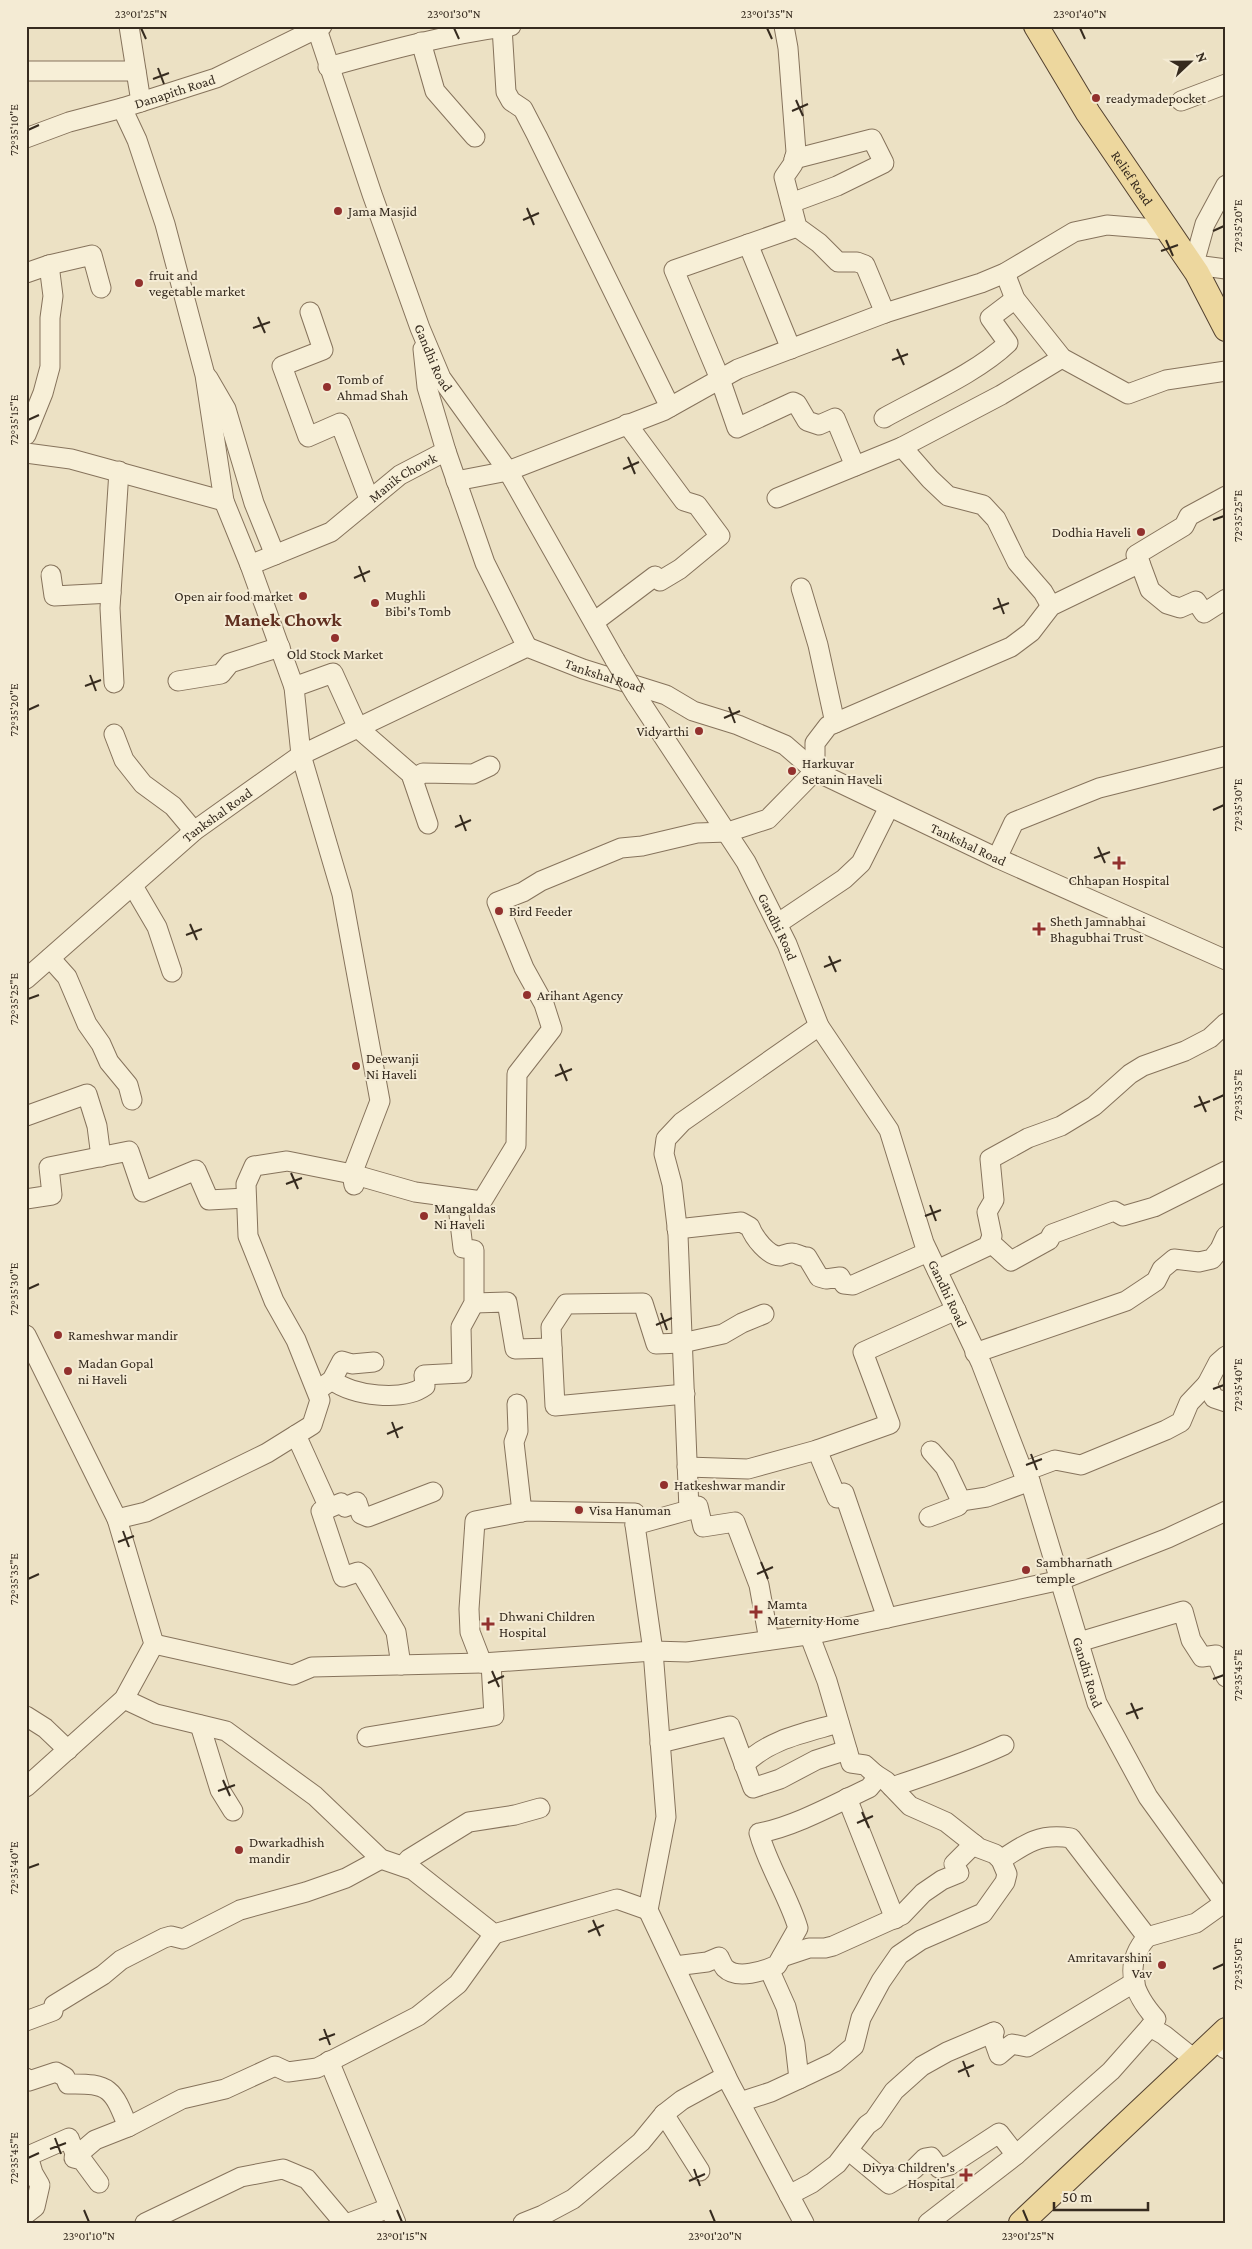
<svg xmlns="http://www.w3.org/2000/svg" width="1252" height="2249" viewBox="0 0 1252 2249" font-family="'Crimson Pro',serif">
	<rect width="100%" height="100%" fill="#ece1c4"/>
	<g fill="none" stroke-linecap="round" stroke-linejoin="round">
		<defs>
			<g id="minor">
				<path d="M 129,26 L 141,102"/>
				<path id="s1" d="M 316,26 L 372,194 L 420,328 L 441,378 L 508,471 L 615,660"/>
				<path d="M 784,26 L 788,48 L 796,152 L 793,164 L 784,177 L 797,227 L 819,243 L 838,262 L 857,262 L 865,265 L 885,313"/>
				<path d="M 502,27 L 506,92 L 511,101 L 523,109 L 537,136 L 670,407"/>
				<path d="M 421,42 L 435,91 L 475,137"/>
				<path d="M 328,67 C 389,50 448,34 511,26"/>
				<path d="M 26,71 L 136,71"/>
				<path d="M 1181,101 L 1226,84"/>
				<path d="M 122,108 L 137,140 L 165,224 L 205,375 L 224,501 L 250,565 L 294,687 L 333,673 L 358,728 L 411,774 L 428,824"/>
				<path id="s2" d="M 26,138 L 69,122 L 122,108 L 216,78 L 322,26"/>
				<path d="M 791,203 L 837,186 L 884,163 L 872,139 L 794,159"/>
				<path d="M 797,227 L 674,270 L 720,379 L 737,428 L 793,402 L 797,404 L 807,421 L 819,425 L 835,418 L 855,466"/>
				<path d="M 748,244 L 791,349"/>
				<path d="M 1193,267 L 1205,224 L 1226,185"/>
				<path d="M 26,273 L 49,265 L 92,255 L 101,288"/>
				<path d="M 1005,273 L 1015,299 L 1062,358 L 1128,394 L 1166,380 L 1226,371"/>
				<path d="M 1197,273 L 1203,266 L 1226,269"/>
				<path d="M 310,312 L 323,350 L 282,366 L 308,437 L 340,423 L 369,499"/>
				<path d="M 208,378 L 226,409 L 254,503 L 275,555"/>
				<path d="M 884,418 C 923,396 977,373 1008,343 L 990,318 L 1015,299"/>
				<path d="M 26,435 L 43,393 L 50,367 L 50,318 L 53,296 L 49,265"/>
				<path d="M 902,447 L 930,479 L 948,496 L 983,505 L 996,519 L 1017,562 L 1043,592 L 1051,606"/>
				<path d="M 446,451 L 485,563 L 527,647"/>
				<path d="M 26,453 L 71,459 L 224,501"/>
				<path d="M 456,481 L 508,471 L 663,411 L 738,369 L 885,313 L 981,283 L 1005,273 L 1074,232 L 1107,225 L 1168,230"/>
				<path d="M 777,498 L 902,447 L 1001,395 L 1062,358"/>
				<path d="M 1140,563 L 1150,590 L 1167,604 L 1180,608 L 1196,601 L 1204,613 L 1226,599"/>
				<path id="s3" d="M 250,565 L 331,532 L 400,475 L 446,451 L 427,387 L 423,349"/>
				<path d="M 51,575 L 54,596 L 111,593"/>
				<path d="M 801,588 L 818,645 L 835,723"/>
				<path d="M 594,622 L 655,576 L 660,581 L 680,569 L 720,536 L 697,505 L 684,501 L 627,424"/>
				<path d="M 178,681 L 221,674 L 230,663 L 280,647"/>
				<path d="M 114,683 L 110,608 L 119,471"/>
				<path d="M 294,687 L 301,755 L 342,894 L 380,1101 L 352,1174 L 354,1185"/>
				<path id="s4" d="M 636,695 L 746,862 L 787,944 L 819,1026 L 889,1130 L 924,1243 L 981,1363 L 1023,1472 L 1030,1481 L 1097,1703 L 1148,1797 L 1226,1905"/>
				<path d="M 114,734 L 124,760 L 143,784 L 173,806 L 194,831"/>
				<path d="M 413,779 L 423,773 L 473,774 L 490,766"/>
				<path d="M 997,858 L 1014,822 L 1099,788 L 1226,756"/>
				<path d="M 133,886 L 157,927 L 172,972"/>
				<path d="M 777,924 L 844,879 L 861,863 L 889,807"/>
				<path d="M 50,958 L 67,977 L 87,1024 L 101,1044 L 109,1062 L 128,1085 L 132,1100"/>
				<path id="s5" d="M 26,979 L 194,831 L 301,755 L 527,647 L 583,669 L 666,695 L 693,711 L 738,725 L 785,745 L 815,771 L 997,858 L 1226,960"/>
				<path d="M 26,1116 L 87,1094 L 97,1126 L 101,1157"/>
				<path d="M 26,1199 L 52,1195 L 49,1167 L 129,1151 L 143,1192 L 196,1170 L 209,1200 L 246,1198"/>
				<path d="M 677,1229 L 741,1222 L 750,1227 C 754,1238 768,1256 780,1256 C 784,1255 788,1253 792,1253 C 796,1253 802,1257 807,1257 L 819,1277 L 826,1279 L 840,1277 L 844,1284 L 853,1285 L 928,1252"/>
				<path d="M 990,1242 L 1011,1261 L 1049,1240 L 1052,1234 L 1114,1211 L 1123,1216 L 1154,1207 L 1226,1171"/>
				<path d="M 937,1270 L 988,1246 L 992,1236 L 987,1212 L 994,1200 L 990,1159 L 1028,1138 L 1061,1126 L 1094,1106 L 1130,1074 L 1143,1066 L 1185,1051 L 1210,1038 L 1226,1023"/>
				<path d="M 474,1303 L 507,1302 L 515,1349 L 552,1348"/>
				<path d="M 26,1335 L 117,1519 L 154,1644 L 124,1699 L 26,1787"/>
				<path d="M 975,1353 L 1126,1301 L 1156,1281 L 1162,1269 L 1174,1259 L 1199,1262 L 1212,1259 L 1220,1249 L 1226,1236"/>
				<path d="M 1226,1356 L 1218,1363 L 1207,1384 L 1214,1398 L 1226,1402"/>
				<path d="M 332,1380 C 352,1396 403,1402 425,1386 L 424,1375 L 462,1373 L 461,1327 L 474,1303 L 474,1250 L 463,1248 L 457,1198"/>
				<path d="M 322,1387 L 332,1380 L 342,1361 L 352,1364 L 374,1362"/>
				<path d="M 685,1394 L 555,1406 L 551,1327 L 566,1304 L 643,1303 L 656,1344 L 682,1343 L 723,1334 L 742,1323 L 764,1314"/>
				<path d="M 517,1404 L 518,1431 L 514,1442 L 522,1512"/>
				<path d="M 296,1435 L 329,1508 L 321,1511 L 343,1577 L 358,1572 L 363,1576 L 396,1632 L 401,1665"/>
				<path d="M 817,1450 L 837,1498 L 844,1493 L 887,1618"/>
				<path d="M 931,1451 L 945,1467 L 961,1501 L 987,1497 L 1030,1481"/>
				<path d="M 687,1467 L 748,1469 L 817,1450 L 890,1424 L 863,1352 L 956,1310"/>
				<path d="M 1023,1472 L 1055,1460 L 1081,1465 L 1166,1430 L 1181,1422 L 1189,1403 L 1207,1384"/>
				<path d="M 689,1507 L 698,1506 L 703,1527 L 735,1522 L 759,1585 L 769,1640"/>
				<path d="M 329,1508 L 341,1503 L 345,1507 L 357,1502 L 361,1514 L 368,1517 L 433,1492"/>
				<path d="M 929,1517 L 958,1506 L 961,1501"/>
				<path d="M 117,1519 L 146,1512 L 267,1453 L 312,1425 L 320,1400 L 296,1340 L 274,1301 L 248,1236 L 246,1184 L 254,1166 L 287,1161 L 352,1174 L 415,1192 L 482,1201 L 516,1145 L 517,1074 L 552,1029 L 544,1004 L 524,968 L 497,902 L 523,892 L 541,881 L 621,848 L 642,846 L 697,833 L 728,832 L 768,819 L 815,771 L 815,743 L 828,726 L 1011,647 L 1031,632 L 1051,606 L 1140,563 L 1136,555 L 1184,526 L 1189,516 L 1226,496"/>
				<path d="M 1079,1642 L 1183,1611 L 1191,1640 L 1202,1657 L 1216,1655 L 1226,1677"/>
				<path d="M 154,1644 L 293,1675 L 312,1667 L 482,1663 L 653,1651 L 687,1652 L 814,1634 L 1061,1580 L 1168,1538 L 1226,1511"/>
				<path d="M 482,1663 L 470,1632 L 469,1609 L 475,1521 L 527,1511 L 635,1513 L 635,1525"/>
				<path d="M 124,1699 L 156,1714 L 226,1731 L 315,1796 L 381,1859 L 413,1870 L 494,1934 L 617,1899 L 648,1910"/>
				<path d="M 26,1716 L 45,1728 L 68,1750"/>
				<path d="M 200,1725 L 220,1790 L 233,1811"/>
				<path d="M 367,1737 L 494,1716 L 491,1663"/>
				<path d="M 660,1743 L 730,1726 L 753,1788 L 780,1779 L 816,1760 L 847,1750"/>
				<path d="M 744,1765 C 769,1739 805,1733 839,1723"/>
				<path d="M 892,1787 C 930,1774 968,1762 1004,1745"/>
				<path d="M 847,1798 L 895,1919"/>
				<path d="M 1001,1860 C 1026,1843 1040,1833 1071,1838 L 1147,1937 C 1122,1966 1133,1993 1156,2019 L 1150,2027"/>
				<path d="M 403,1866 L 409,1859 L 469,1822 L 515,1815 L 540,1808"/>
				<path d="M 1147,1937 L 1196,1923 L 1224,1903"/>
				<path d="M 782,1957 L 809,1948 L 825,1948 L 833,1946 L 902,1915 L 923,1893 L 942,1880 L 959,1873 L 954,1864 L 974,1844"/>
				<path d="M 675,1966 L 707,1962 L 719,1957 C 721,1961 723,1966 725,1968 C 737,1980 764,1971 777,1965 L 798,1928 C 788,1895 768,1866 759,1833 C 794,1827 837,1803 869,1788 L 874,1782 L 875,1774 L 865,1765 L 851,1763 L 827,1681 L 809,1634"/>
				<path d="M 26,2021 L 53,2011 L 54,2005 L 103,1975 L 121,1960 L 164,1938 L 171,1936 L 183,1939 L 240,1910 L 306,1892 L 346,1878 L 381,1859"/>
				<path d="M 994,2032 L 993,2038 L 999,2055 L 1012,2044 L 1027,2047 L 1135,1982"/>
				<path d="M 1224,2048 L 1226,2049"/>
				<path d="M 329,2061 L 396,2223"/>
				<path d="M 26,2078 L 29,2081 L 56,2072 L 65,2077 L 68,2084 C 110,2083 113,2089 128,2127 L 182,2099 L 225,2089 L 275,2066 L 288,2072 L 317,2068 L 418,2016 L 458,1984 L 494,1934"/>
				<path d="M 799,2079 L 835,2062 L 854,2046 L 861,2018 L 881,1981 L 899,1955 L 921,1940 L 983,1913 L 1005,1882 L 1007,1874 L 1001,1860 L 995,1854 L 979,1848 L 946,1822 L 910,1806 L 886,1781 L 875,1774"/>
				<path d="M 740,2102 L 771,2092 L 799,2079 L 795,2044 L 786,2007 L 769,1969"/>
				<path d="M 664,2114 L 700,2171"/>
				<path d="M 848,2150 L 889,2184 L 914,2169 L 925,2158 L 931,2157 L 939,2168 L 950,2165 L 999,2133 L 1016,2155 L 928,2223"/>
				<path d="M 1016,2155 L 1111,2071 L 1150,2027 L 1164,2035 L 1194,2059"/>
				<path d="M 99,2183 L 82,2160 L 74,2158 L 95,2140 L 128,2127"/>
				<path d="M 789,2195 L 812,2183 L 837,2164 L 867,2125 L 874,2120 L 894,2091 L 922,2066 L 947,2052 L 994,2032"/>
				<path d="M 26,2214 L 35,2207 L 40,2185 L 33,2173 L 28,2156 L 69,2138 L 76,2156"/>
				<path d="M 145,2223 L 241,2177 L 283,2169 L 307,2179 L 344,2223"/>
				<path d="M 349,2223 L 389,2208"/>
				<path d="M 523,2223 L 543,2215 L 573,2199 L 641,2142 L 664,2114 L 682,2100 L 726,2076"/>
				<path d="M 804,2223 L 729,2082 L 648,1910 L 666,1817 L 653,1651 L 635,1525 L 689,1510 L 678,1235 L 672,1184 L 664,1154 L 666,1139 L 682,1122 L 819,1026"/>
			</g>
			<g id="major">
				<path id="s6" d="M 1036,26 L 1088,113 L 1197,273 L 1226,329"/>
				<path d="M 1021,2223 L 1226,2030"/>
			</g>
		</defs>
		<use href="#minor" stroke="#86735c" stroke-width="21"/>
		<use href="#major" stroke="#544230" stroke-width="26"/>
		<use href="#minor" stroke="#f7efd7" stroke-width="19"/>
		<use href="#major" stroke="#edd79e" stroke-width="24"/>
		<defs>
			<path id="minor-bridge" d="M 615,660 L 636,695"/>
		</defs>
		<use href="#minor-bridge" stroke="#86735c" stroke-width="21" stroke-linecap="butt"/>
		<use href="#minor-bridge" stroke="#f7efd7" stroke-width="19"/>
	</g>
	<path fill="none" stroke="#362b1f" stroke-width="2" d="M 141,28 L 146,39M 454,28 L 459,39M 767,28 L 772,39M 1080,28 L 1085,39M 158,68 L 164,84M 153,79 L 169,73M 796,100 L 803,116M 792,111 L 808,104M 28,130 L 39,125M 527,208 L 534,225M 523,220 L 539,213M 1213,231 L 1224,226M 1166,240 L 1173,256M 1161,251 L 1178,245M 258,317 L 265,333M 253,328 L 270,322M 897,349 L 904,365M 892,360 L 908,354M 28,420 L 39,415M 628,457 L 635,474M 623,469 L 639,462M 1213,520 L 1224,516M 359,566 L 365,582M 354,578 L 370,571M 998,598 L 1004,614M 993,609 L 1009,603M 90,675 L 96,691M 85,686 L 101,680M 729,707 L 735,723M 28,710 L 39,705M 724,718 L 740,711M 1213,810 L 1224,805M 460,815 L 466,831M 455,827 L 471,820M 1098,847 L 1105,863M 1094,858 L 1110,852M 190,924 L 197,940M 186,935 L 202,929M 829,956 L 836,972M 824,967 L 841,960M 28,999 L 39,995M 560,1064 L 567,1081M 555,1076 L 572,1069M 1199,1096 L 1206,1112M 1213,1100 L 1224,1095M 1194,1107 L 1210,1101M 291,1173 L 298,1189M 286,1184 L 302,1178M 930,1205 L 936,1221M 925,1216 L 941,1210M 28,1289 L 39,1284M 661,1313 L 667,1330M 656,1325 L 672,1318M 1213,1389 L 1224,1385M 392,1422 L 398,1438M 387,1434 L 403,1427M 1031,1454 L 1037,1470M 1026,1465 L 1042,1459M 123,1531 L 129,1547M 118,1542 L 134,1536M 761,1562 L 768,1579M 757,1574 L 773,1567M 28,1579 L 39,1574M 492,1671 L 499,1687M 1213,1679 L 1224,1675M 488,1683 L 504,1676M 1131,1703 L 1138,1719M 1126,1714 L 1143,1708M 223,1780 L 230,1796M 218,1791 L 235,1785M 862,1812 L 869,1828M 857,1823 L 873,1816M 28,1868 L 39,1864M 593,1920 L 600,1936M 588,1932 L 604,1925M 1213,1969 L 1224,1964M 324,2029 L 330,2045M 319,2040 L 335,2034M 963,2061 L 969,2077M 958,2072 L 974,2065M 55,2138 L 61,2154M 50,2149 L 66,2143M 28,2158 L 39,2153M 694,2169 L 700,2186M 689,2181 L 705,2174M 84,2210 L 89,2222M 397,2210 L 402,2222M 710,2210 L 715,2222M 1023,2210 L 1028,2222"/>
	<g fill="#92312e" stroke="#f4ebd4" stroke-width="2">
		<circle cx="1096" cy="98" r="5"/>
		<circle cx="338" cy="211" r="5"/>
		<circle cx="139" cy="283" r="5"/>
		<circle cx="327" cy="387" r="5"/>
		<circle cx="1141" cy="532" r="5"/>
		<circle cx="303" cy="596" r="5"/>
		<circle cx="375" cy="603" r="5"/>
		<circle cx="335" cy="638" r="5"/>
		<circle cx="699" cy="731" r="5"/>
		<circle cx="792" cy="771" r="5"/>
		<path d="M1116.5 855.5h5v5h5v5h-5v5h-5v-5h-5v-5h5z"/>
		<circle cx="499" cy="911" r="5"/>
		<path d="M1036.5 921.5h5v5h5v5h-5v5h-5v-5h-5v-5h5z"/>
		<circle cx="527" cy="995" r="5"/>
		<circle cx="356" cy="1066" r="5"/>
		<circle cx="424" cy="1216" r="5"/>
		<circle cx="58" cy="1335" r="5"/>
		<circle cx="68" cy="1371" r="5"/>
		<circle cx="664" cy="1485" r="5"/>
		<circle cx="579" cy="1510" r="5"/>
		<circle cx="1026" cy="1570" r="5"/>
		<path d="M753.5 1604.5h5v5h5v5h-5v5h-5v-5h-5v-5h5z"/>
		<path d="M485.5 1616.5h5v5h5v5h-5v5h-5v-5h-5v-5h5z"/>
		<circle cx="239" cy="1850" r="5"/>
		<circle cx="1162" cy="1965" r="5"/>
		<path d="M963.5 2167.5h5v5h5v5h-5v5h-5v-5h-5v-5h5z"/>
	</g>
	<g text-anchor="middle" dominant-baseline="central" stroke-width="4" stroke-linejoin="round" paint-order="stroke">
		<g font-size="14" fill="#362b1f" stroke="#f4ebd4">
			<text stroke="none"><textPath href="#s2" startOffset="156">Danapith Road</textPath></text>
			<text stroke="none"><textPath href="#s6" startOffset="180">Relief Road</textPath></text>
			<text stroke="none"><textPath href="#s1" startOffset="352">Gandhi Road</textPath></text>
			<text stroke="none"><textPath href="#s3" startOffset="178">Manik Chowk</textPath></text>
			<text stroke="none"><textPath href="#s5" startOffset="688">Tankshal Road</textPath></text>
			<text stroke="none"><textPath href="#s5" startOffset="252">Tankshal Road</textPath></text>
			<text stroke="none"><textPath href="#s5" startOffset="1092">Tankshal Road</textPath></text>
			<text stroke="none"><textPath href="#s4" startOffset="272">Gandhi Road</textPath></text>
			<text stroke="none"><textPath href="#s4" startOffset="679">Gandhi Road</textPath></text>
			<text stroke="none"><textPath href="#s4" startOffset="1084">Gandhi Road</textPath></text>
		</g>
		<g font-size="14" fill="#362b1f" stroke="#f4ebd4" text-anchor="start">
			<text x="1106" y="98">readymadepocket</text>
			<text x="348" y="211">Jama Masjid</text>
			<text x="149" y="275">fruit and<tspan x="149" dy="16">vegetable market</tspan></text>
			<text x="337" y="379">Tomb of<tspan x="337" dy="16">Ahmad Shah</tspan></text>
			<text x="1131" y="532" text-anchor="end">Dodhia Haveli</text>
			<text x="385" y="595">Mughli<tspan x="385" dy="16">Bibi's Tomb</tspan></text>
			<text x="293" y="596" text-anchor="end">Open air food market</text>
			<text x="335" y="654" text-anchor="middle">Old Stock Market</text>
			<text x="689" y="731" text-anchor="end">Vidyarthi</text>
			<text x="802" y="763">Harkuvar<tspan x="802" dy="16">Setanin Haveli</tspan></text>
			<text x="1119" y="880" text-anchor="middle">Chhapan Hospital</text>
			<text x="509" y="911">Bird Feeder</text>
			<text x="1050" y="921">Sheth Jamnabhai<tspan x="1050" dy="16">Bhagubhai Trust</tspan></text>
			<text x="537" y="995">Arihant Agency</text>
			<text x="366" y="1058">Deewanji<tspan x="366" dy="16">Ni Haveli</tspan></text>
			<text x="434" y="1208">Mangaldas<tspan x="434" dy="16">Ni Haveli</tspan></text>
			<text x="68" y="1335">Rameshwar mandir</text>
			<text x="78" y="1363">Madan Gopal<tspan x="78" dy="16">ni Haveli</tspan></text>
			<text x="674" y="1485">Hatkeshwar mandir</text>
			<text x="589" y="1510">Visa Hanuman</text>
			<text x="1036" y="1562">Sambharnath<tspan x="1036" dy="16">temple</tspan></text>
			<text x="767" y="1604">Mamta<tspan x="767" dy="16">Maternity Home</tspan></text>
			<text x="499" y="1616">Dhwani Children<tspan x="499" dy="16">Hospital</tspan></text>
			<text x="249" y="1842">Dwarkadhish<tspan x="249" dy="16">mandir</tspan></text>
			<text x="1152" y="1957" text-anchor="end">Amritavarshini<tspan x="1152" dy="16">Vav</tspan></text>
			<text x="955" y="2167" text-anchor="end">Divya Children's<tspan x="955" dy="16">Hospital</tspan></text>
		</g>
		<g font-size="19" font-weight="bold" fill="#613020" stroke="#f4ebd4">
			<text x="283" y="619">Manek Chowk</text>
		</g>
	</g>
	<rect width="1252" height="2249" fill="none" stroke="#f4ebd4" stroke-width="55"/>
	<g transform="translate(1190 62) rotate(68)" stroke="#f4ebd4" stroke-width="4" paint-order="stroke">
	<path d="M0-4L9 19L0 12L-9 19Z" fill="#362b1f"/>
	<text y="-8" font-size="14" font-weight="bold" text-anchor="middle" fill="#362b1f">N</text>
	</g>
	<path d="M1054 2202v8h94v-8" fill="none" stroke="#362b1f" stroke-width="2.5"/>
	<text x="1062" y="2202" font-size="15" fill="#362b1f" stroke="#f4ebd4" stroke-width="4" paint-order="stroke">50 m</text>
	<rect x="28" y="28" width="1196" height="2194" fill="none" stroke="#362b1f" stroke-width="2"/>
	<g font-size="12" text-anchor="middle" fill="#362b1f">
		<text x="141" y="18">23°01'25"N</text>
		<text x="454" y="18">23°01'30"N</text>
		<text x="767" y="18">23°01'35"N</text>
		<text x="1080" y="18">23°01'40"N</text>
		<text transform="translate(14 130) rotate(-90)" y="4">72°35'10"E</text>
		<text transform="translate(1238 226) rotate(-90)" y="4">72°35'20"E</text>
		<text transform="translate(14 420) rotate(-90)" y="4">72°35'15"E</text>
		<text transform="translate(1238 516) rotate(-90)" y="4">72°35'25"E</text>
		<text transform="translate(14 710) rotate(-90)" y="4">72°35'20"E</text>
		<text transform="translate(1238 805) rotate(-90)" y="4">72°35'30"E</text>
		<text transform="translate(14 999) rotate(-90)" y="4">72°35'25"E</text>
		<text transform="translate(1238 1095) rotate(-90)" y="4">72°35'35"E</text>
		<text transform="translate(14 1289) rotate(-90)" y="4">72°35'30"E</text>
		<text transform="translate(1238 1385) rotate(-90)" y="4">72°35'40"E</text>
		<text transform="translate(14 1579) rotate(-90)" y="4">72°35'35"E</text>
		<text transform="translate(1238 1675) rotate(-90)" y="4">72°35'45"E</text>
		<text transform="translate(14 1868) rotate(-90)" y="4">72°35'40"E</text>
		<text transform="translate(1238 1964) rotate(-90)" y="4">72°35'50"E</text>
		<text transform="translate(14 2158) rotate(-90)" y="4">72°35'45"E</text>
		<text x="89" y="2240">23°01'10"N</text>
		<text x="402" y="2240">23°01'15"N</text>
		<text x="715" y="2240">23°01'20"N</text>
		<text x="1028" y="2240">23°01'25"N</text>
	</g>
</svg>
